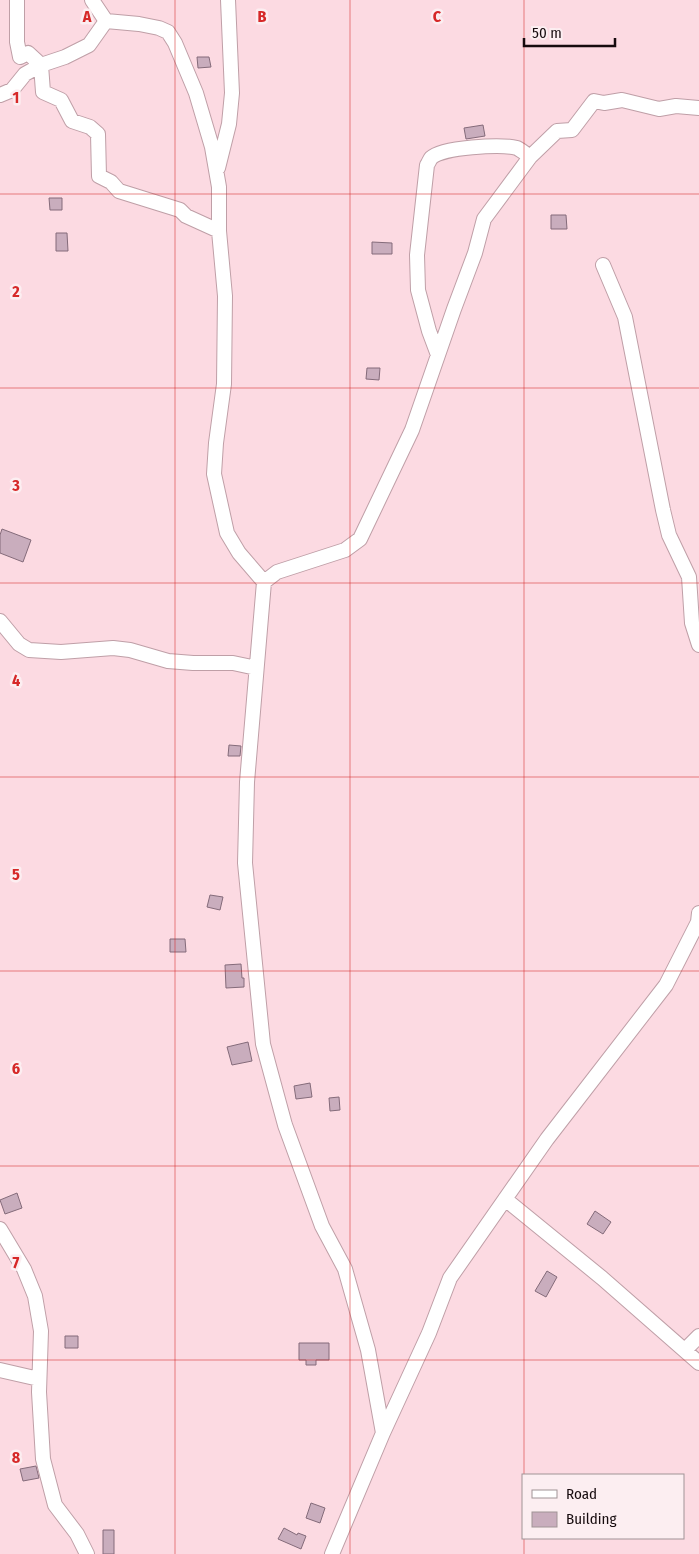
<svg xmlns="http://www.w3.org/2000/svg" width="699" height="1554" viewBox="0 0 699 1554" font-family="'Fira Sans Condensed',sans-serif">
	<rect width="100%" height="100%" fill="#fcdae2"/>
	<path fill="#c9adbd" stroke="#846b7a" d="M 197,57 L 209,57 L 211,67 L 198,68 Z
		M 483,125 L 485,136 L 466,139 L 464,128 Z
		M 49,198 L 62,198 L 62,210 L 50,210 Z
		M 551,215 L 566,215 L 567,229 L 551,229 Z
		M 56,233 L 67,233 L 68,251 L 56,251 Z
		M 372,242 L 392,243 L 392,254 L 372,254 Z
		M 367,368 L 380,368 L 379,380 L 366,379 Z
		M 2,529 L 31,540 L 23,562 L 0,553 L 0,535 Z
		M 229,745 L 241,746 L 240,756 L 228,756 Z
		M 210,895 L 223,897 L 220,910 L 207,907 Z
		M 170,939 L 185,939 L 186,952 L 170,952 Z
		M 241,964 L 242,978 L 244,978 L 244,987 L 226,988 L 225,965 Z
		M 248,1042 L 252,1061 L 232,1065 L 227,1047 Z
		M 310,1083 L 312,1097 L 296,1099 L 294,1086 Z
		M 339,1097 L 340,1110 L 330,1111 L 329,1098 Z
		M 17,1193 L 22,1208 L 5,1214 L 0,1200 Z
		M 595,1211 L 611,1222 L 603,1234 L 587,1224 Z
		M 547,1271 L 557,1277 L 546,1297 L 535,1291 Z
		M 65,1336 L 78,1336 L 78,1348 L 65,1348 Z
		M 299,1343 L 329,1343 L 329,1360 L 316,1360 L 316,1365 L 306,1365 L 306,1360 L 299,1360 Z
		M 36,1466 L 39,1478 L 23,1481 L 20,1469 Z
		M 311,1503 L 325,1508 L 320,1523 L 306,1518 Z
		M 284,1528 L 297,1535 L 298,1533 L 306,1536 L 301,1549 L 278,1539 Z
		M 103,1530 L 114,1530 L 114,1554 L 103,1554 Z"/>
	<g fill="none" stroke-linecap="round" stroke-linejoin="round">
		<defs>
			<path id="minor" d="M 92,0 L 106,21 L 139,24 L 159,28 L 168,32 L 175,43 L 196,93 L 212,147 L 219,187 L 219,231 L 225,296 L 224,384 L 216,443 L 214,474 L 227,533 L 239,553 L 264,582 L 247,782 L 245,863 L 263,1044 L 285,1125 L 322,1226 L 345,1269 L 368,1350 L 383,1433
				M 106,21 L 89,45 L 65,57 L 41,65 L 43,92 L 61,100 L 72,121 L 90,127 L 98,134 L 99,176 L 111,182 L 119,191 L 180,210 L 186,216 L 219,231
				M 0,95 L 12,90 L 25,74 L 41,65 L 28,53 L 20,57 L 17,42 L 17,0
				M 218,168 L 229,124 L 232,93 L 228,0
				M 603,265 L 625,317 L 663,510 L 669,535 L 689,577 L 692,623 L 699,645
				M 438,355 L 429,331 L 418,290 L 417,255 L 427,165 C 428,164 430,159 431,158 C 442,147 501,144 517,148 C 521,150 526,154 530,157
				M 264,582 L 277,572 L 345,550 L 360,539 L 412,430 L 454,309 L 475,253 L 484,219 L 530,157 L 557,131 L 572,130 L 594,101 L 604,103 L 622,100 L 659,109 L 676,106 L 699,108
				M 0,621 L 19,644 L 29,650 L 61,652 L 113,648 L 130,650 L 168,661 L 193,663 L 233,663 L 256,668
				M 505,1199 L 602,1278 L 699,1363
				M 0,1229 L 24,1269 L 35,1296 L 41,1331 L 39,1392 L 43,1459 L 55,1505 L 77,1534 L 87,1554
				M 685,1350 L 699,1336
				M 0,1370 L 39,1379
				M 332,1554 L 383,1433 L 429,1333 L 450,1278 L 547,1139 L 666,985 L 698,922 L 699,913"/>
		</defs>
		<use href="#minor" stroke="#bf9fa7" stroke-width="16"/>
		<use href="#minor" stroke="#fff" stroke-width="14"/>
	</g>
	<path fill="none" stroke="#d62828" stroke-width="1" stroke-opacity="0.55" d="M 175,0 L 175,1554M 350,0 L 350,1554M 524,0 L 524,1475M 0,194 L 699,194M 0,388 L 699,388M 0,583 L 699,583M 0,777 L 699,777M 0,971 L 699,971M 0,1166 L 699,1166M 0,1360 L 699,1360M 524,1538 L 524,1554"/>
	<g font-size="16" text-anchor="middle" font-weight="bold" fill="#d62828" stroke="#fceef1" stroke-width="5" stroke-linejoin="round" paint-order="stroke">
		<text x="87" y="22">A</text>
		<text x="262" y="22">B</text>
		<text x="437" y="22">C</text>
		<text x="16" y="103">1</text>
		<text x="16" y="297">2</text>
		<text x="16" y="491">3</text>
		<text x="16" y="686">4</text>
		<text x="16" y="880">5</text>
		<text x="16" y="1074">6</text>
		<text x="16" y="1268">7</text>
		<text x="16" y="1463">8</text>
	</g>
	<rect x="522" y="1474" width="162" height="65" fill="#fceef1" stroke="#a09396"/>
	<rect x="532" y="1490" width="25" height="8" fill="#ffffff" stroke="#a09396"/>
	<text x="566" y="1499" font-size="15" fill="#160b0e">Road</text>
	<rect x="532" y="1512" width="25" height="15" fill="#c9adbd" stroke="#a09396"/>
	<text x="566" y="1524" font-size="15" fill="#160b0e">Building</text>
	<path d="M524 38v8h91v-8" fill="none" stroke="#160b0e" stroke-width="2.5"/>
	<text x="532" y="38" font-size="15" fill="#160b0e" stroke="#fceef1" stroke-width="4" paint-order="stroke">50 m</text>
</svg>
